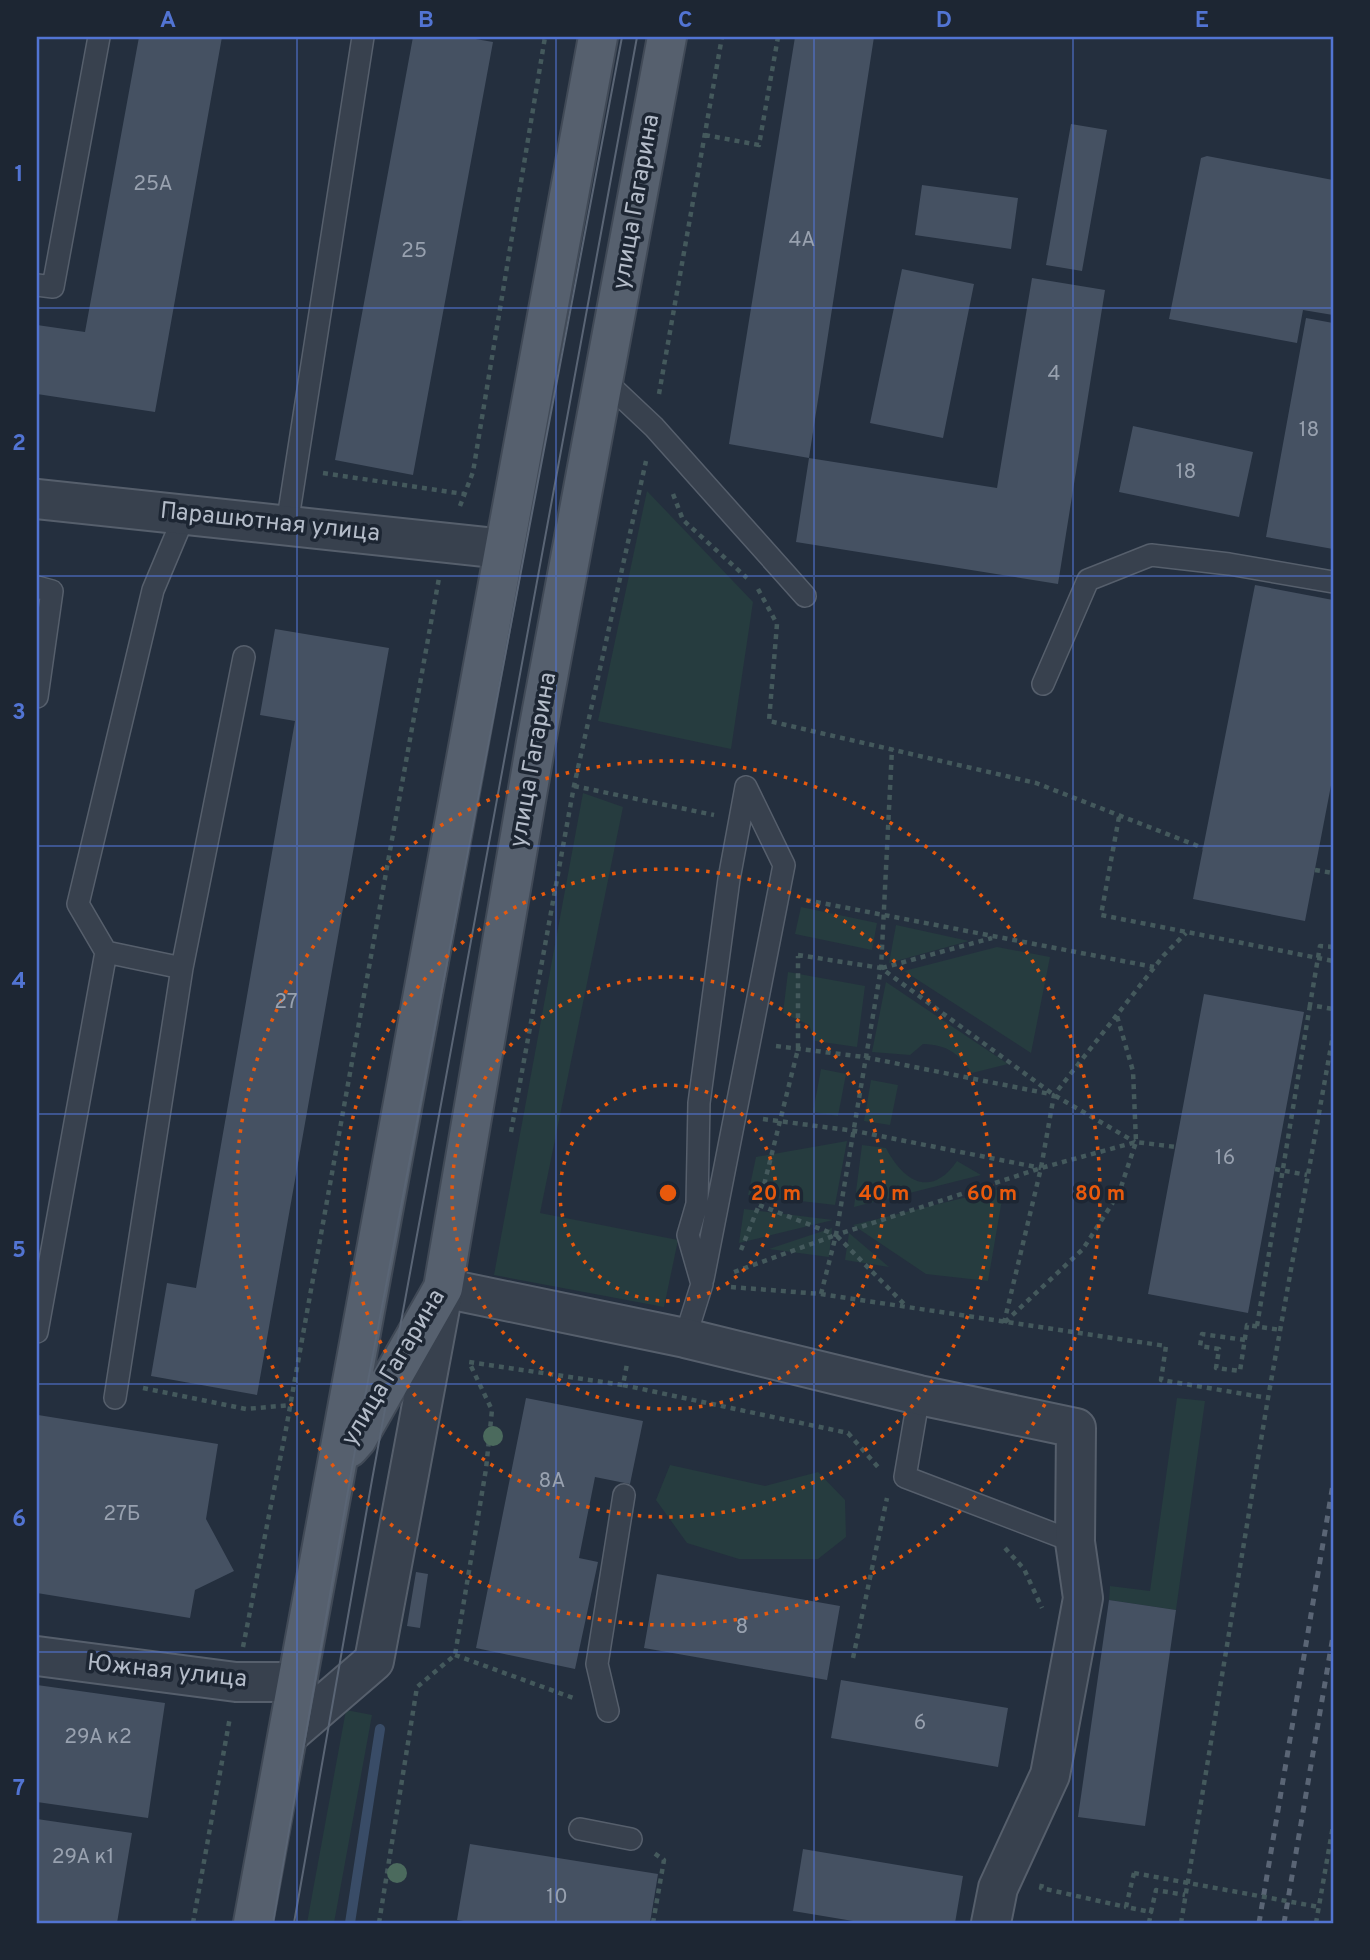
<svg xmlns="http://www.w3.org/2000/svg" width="1370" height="1960" viewBox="0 0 1370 1960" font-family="Overpass,sans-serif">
	<rect width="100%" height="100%" fill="#242f3e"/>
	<path fill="#263c3f" d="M 647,491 L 753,602 L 731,749 L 598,721 Z
		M 583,793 L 623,807 L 540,1213 L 678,1240 L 664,1307 L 494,1275 Z
		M 801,907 L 877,923 L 872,950 L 795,934 Z
		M 896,925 L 969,941 L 889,963 Z
		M 997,947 L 1050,957 L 1031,1053 L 904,971 Z
		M 788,972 L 865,986 L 857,1047 L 815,1041 L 809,1025 L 783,1013 Z
		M 886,982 L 1008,1064 L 972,1073 C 958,1053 948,1045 923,1044 L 910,1055 L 872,1052 Z
		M 821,1069 L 846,1074 L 838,1116 L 813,1112 Z
		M 871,1080 L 898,1085 L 890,1125 L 864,1121 Z
		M 847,1141 L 835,1205 L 748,1195 L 756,1157 Z
		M 862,1145 L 886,1148 C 903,1181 931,1199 957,1161 L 981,1175 L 854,1207 Z
		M 1004,1188 L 988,1281 L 926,1274 L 853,1225 Z
		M 744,1209 L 833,1220 L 739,1243 Z
		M 832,1228 L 829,1257 L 769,1249 Z
		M 849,1233 L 889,1267 L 845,1260 Z
		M 1177,1398 L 1205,1401 L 1176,1610 L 1109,1600 L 1110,1586 L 1150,1591 Z
		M 670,1465 L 765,1486 L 818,1472 L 845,1500 L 846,1537 L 818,1559 L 739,1559 L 687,1543 L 656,1500 Z
		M 346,1710 L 372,1715 L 334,1923 L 307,1923 Z"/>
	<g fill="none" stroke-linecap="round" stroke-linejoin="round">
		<path stroke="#394c67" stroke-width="10" d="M 350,1923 L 380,1729"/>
	</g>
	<path fill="#455162" d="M 139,37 L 222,37 L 155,412 L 37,394 L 37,325 L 85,332 Z
		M 413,37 L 464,37 L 493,42 L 413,475 L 335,460 Z
		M 795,37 L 874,37 L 809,458 L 729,444 Z
		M 1071,124 L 1107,130 L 1082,271 L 1046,265 Z
		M 1207,156 L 1333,180 L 1333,315 L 1303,310 L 1297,343 L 1169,319 L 1201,158 Z
		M 922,185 L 1018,198 L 1011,249 L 915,235 Z
		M 902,269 L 974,284 L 943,438 L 870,423 Z
		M 1032,278 L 1105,290 L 1058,584 L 796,542 L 809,458 L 997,488 Z
		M 1306,318 L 1333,323 L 1333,549 L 1266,537 Z
		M 1133,426 L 1253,452 L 1239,517 L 1119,492 Z
		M 1255,585 L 1333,600 L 1333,775 L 1305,921 L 1193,899 Z
		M 275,629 L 389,648 L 257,1395 L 151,1376 L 167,1283 L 196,1288 L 295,721 L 260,715 Z
		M 1204,994 L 1304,1012 L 1248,1313 L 1148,1294 Z
		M 526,1398 L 643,1421 L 630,1484 L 595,1477 L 579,1558 L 598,1562 L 575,1669 L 476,1648 Z
		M 38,1415 L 218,1444 L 206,1519 L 234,1571 L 195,1590 L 190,1618 L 37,1593 Z
		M 416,1572 L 428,1574 L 420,1628 L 407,1626 Z
		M 657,1574 L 840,1606 L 827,1680 L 644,1648 Z
		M 1109,1600 L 1176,1610 L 1145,1826 L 1078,1817 Z
		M 841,1680 L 1008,1708 L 998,1767 L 831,1738 Z
		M 37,1685 L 165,1703 L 148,1818 L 37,1802 Z
		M 37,1819 L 132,1833 L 117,1923 L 37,1923 Z
		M 470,1844 L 658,1874 L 650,1923 L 477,1923 L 457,1920 Z
		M 803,1849 L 963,1876 L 955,1923 L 865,1923 L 793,1911 Z"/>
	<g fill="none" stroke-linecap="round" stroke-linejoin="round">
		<defs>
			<path id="service" d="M 37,285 L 53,287 L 99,37
				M 604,380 L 654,427 L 805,596
				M 287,525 L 363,37
				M 37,587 L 52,591 L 37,697
				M 1043,684 L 1088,580 L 1151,555 L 1229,564 L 1333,582
				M 106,952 L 182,968 L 244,657
				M 703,1279 L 784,865 L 746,787
				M 37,1332 L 106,952 L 78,904 L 153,590 L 185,514
				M 685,1338 L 702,1284 L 688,1235 L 697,1204 L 699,1103 L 729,879 L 746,787
				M 919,1395 L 905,1477 L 1075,1542
				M 115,1398 L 182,968
				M 608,1711 L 597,1664 L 624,1495
				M 580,1829 L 631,1839"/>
			<path id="minor" d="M 37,499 L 504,549
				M 443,1288 L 685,1338 L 919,1395 L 1076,1428 L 1075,1542 L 1083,1598 L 1050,1775 L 998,1888 L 991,1923
				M 37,1656 L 236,1682 L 298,1682"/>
			<path id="tertiary" d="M 288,1735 L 374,1661 L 443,1292"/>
			<path id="primary" d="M 349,1448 L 357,1439 L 443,1288 L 536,742 L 667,37
				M 253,1923 L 598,37"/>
		</defs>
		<use href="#service" stroke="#565f6c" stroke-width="24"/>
		<use href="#minor" stroke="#565f6c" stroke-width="42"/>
		<use href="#tertiary" stroke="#565f6c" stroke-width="42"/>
		<use href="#primary" stroke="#414a57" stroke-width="42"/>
		<path stroke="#44595c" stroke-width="4.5" stroke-dasharray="5 5" stroke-linecap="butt" d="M 705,135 L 759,145 L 778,37
			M 659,394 L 722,37
			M 323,473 L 464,494
			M 673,494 L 683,520 L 747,578
			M 460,506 L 473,472 L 545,37
			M 758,589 L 777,624 L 769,721 L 1036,783 L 1203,848
			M 574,786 L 714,815
			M 1119,817 L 1101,915 L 1333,961
			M 1315,870 L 1333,873
			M 806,900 L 1154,967
			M 1333,947 L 1320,946 L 1310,1005 L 1333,1009
			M 798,955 L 881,968 L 1054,1095 L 1135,1142
			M 882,968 L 992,938
			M 776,1046 L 864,1057 L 1050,1094
			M 763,1119 L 855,1131 L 1041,1168
			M 511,1132 L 574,786 L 646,461
			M 1275,1169 L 1307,1175
			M 759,1205 L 836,1235 L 1041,1168 L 1136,1142 L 1176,1147
			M 741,1250 L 759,1205 L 798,1049 L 798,956
			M 734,1272 L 836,1235 L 907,1307
			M 731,1287 L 821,1294 L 1166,1346 L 1161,1380 L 1268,1398 L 1333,1035
			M 821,1294 L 836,1235 L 881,968 L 892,749
			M 1005,1322 L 1083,1249 L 1119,1193 L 1136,1142 L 1133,1071 L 1117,1016
			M 1004,1323 L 1041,1168 L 1054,1095 L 1164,955 L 1186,933
			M 1257,1326 L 1310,1005
			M 1245,1340 L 1202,1334 L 1200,1346 L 1219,1349 L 1216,1368 L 1240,1371 L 1247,1325 L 1281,1330
			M 623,1385 L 848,1433 L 878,1467
			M 143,1388 L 246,1409 L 291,1405
			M 1005,1548 L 1024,1569 L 1042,1608
			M 243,1647 L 286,1429 L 439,578
			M 455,1655 L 576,1699
			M 853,1658 L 887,1498
			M 1134,1873 L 1126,1907 L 1151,1912 L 1156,1890 L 1185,1895
			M 1042,1884 L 1041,1888 L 1126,1907
			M 193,1923 L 230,1717
			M 379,1923 L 417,1687 L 455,1655 L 486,1469 L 492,1410 L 469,1362 L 623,1385 L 627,1364
			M 653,1923 L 664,1860 L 654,1853
			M 1149,1923 L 1151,1912
			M 1181,1923 L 1268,1398
			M 1316,1923 L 1333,1826"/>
		<use href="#service" stroke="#38414e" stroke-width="21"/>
		<use href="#minor" stroke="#38414e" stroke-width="38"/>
		<use href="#tertiary" stroke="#38414e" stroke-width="38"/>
		<use href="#primary" stroke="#56606e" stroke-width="38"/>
		<path stroke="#5a6575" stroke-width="2" d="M 273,1923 L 357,1439 L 622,37
			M 294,1923 L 372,1480 L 637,37"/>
		<path stroke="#5a6575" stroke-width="5" stroke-dasharray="7 7" stroke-linecap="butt" d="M 1259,1923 L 1333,1484
			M 1284,1923 L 1333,1636"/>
		<path stroke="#44595c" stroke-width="4.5" stroke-dasharray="5 5" stroke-linecap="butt" d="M 1134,1873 L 1319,1907"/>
	</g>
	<g fill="#4b6a5d">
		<circle cx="493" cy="1436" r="10"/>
		<circle cx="397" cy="1873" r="10"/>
	</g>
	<path fill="none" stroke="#5274d3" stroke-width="2" stroke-opacity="0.55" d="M 297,37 L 297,1923M 556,37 L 556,1923M 814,37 L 814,1923M 1073,37 L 1073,1923M 37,308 L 1333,308M 37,576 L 1333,576M 37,846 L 1333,846M 37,1114 L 1333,1114M 37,1384 L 1333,1384M 37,1652 L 1333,1652"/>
	<g fill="none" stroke="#e8590c" stroke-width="3.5" stroke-dasharray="3.5 7">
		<circle cx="668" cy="1193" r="108"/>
		<circle cx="668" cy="1193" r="216"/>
		<circle cx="668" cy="1193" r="324"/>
		<circle cx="668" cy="1193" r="432"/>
	</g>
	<g text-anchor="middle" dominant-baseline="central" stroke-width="7" stroke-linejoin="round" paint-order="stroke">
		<g font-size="21" fill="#98a1af">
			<text x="153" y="184">25А</text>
			<text x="802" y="240">4А</text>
			<text x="414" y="251">25</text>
			<text x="1054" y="374">4</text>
			<text x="1309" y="430">18</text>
			<text x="1186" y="472">18</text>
			<text x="286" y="1002">27</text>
			<text x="1225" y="1158">16</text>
			<text x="552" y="1481">8А</text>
			<text x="122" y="1514">27Б</text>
			<text x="742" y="1627">8</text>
			<text x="920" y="1723">6</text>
			<text x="98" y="1737">29А к2</text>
			<text x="83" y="1857">29А к1</text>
			<text x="557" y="1897">10</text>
		</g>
		<g font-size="24" fill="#b4bcc9" stroke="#1d2633">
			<text transform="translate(637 202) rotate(-80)">улица Гагарина</text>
			<text transform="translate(270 523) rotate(6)">Парашютная улица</text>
			<text transform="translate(534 760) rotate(-80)">улица Гагарина</text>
			<text transform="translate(394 1368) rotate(-59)">улица Гагарина</text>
			<text transform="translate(167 1672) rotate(6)">Южная улица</text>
		</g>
	</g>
	<circle cx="668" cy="1193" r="10" fill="#e8590c" stroke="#1d2633" stroke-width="3.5"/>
	<g font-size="21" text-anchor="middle" font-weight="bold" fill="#e8590c" stroke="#1d2633" stroke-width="7" stroke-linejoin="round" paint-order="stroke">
		<text x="776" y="1200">20 m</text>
		<text x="884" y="1200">40 m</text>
		<text x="992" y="1200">60 m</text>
		<text x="1100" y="1200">80 m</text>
	</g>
	<rect width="1370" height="1960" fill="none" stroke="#1d2633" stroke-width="77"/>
	<rect x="38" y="38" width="1294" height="1884" fill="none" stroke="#5274d3" stroke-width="2.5"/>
	<g font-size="23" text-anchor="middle" font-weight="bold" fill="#5274d3">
		<text x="168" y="27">A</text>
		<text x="426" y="27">B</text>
		<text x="685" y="27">C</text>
		<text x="944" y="27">D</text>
		<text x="1202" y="27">E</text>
		<text x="19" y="181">1</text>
		<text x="19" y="450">2</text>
		<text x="19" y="719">3</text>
		<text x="19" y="988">4</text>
		<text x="19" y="1257">5</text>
		<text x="19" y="1526">6</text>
		<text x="19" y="1795">7</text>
	</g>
</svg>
